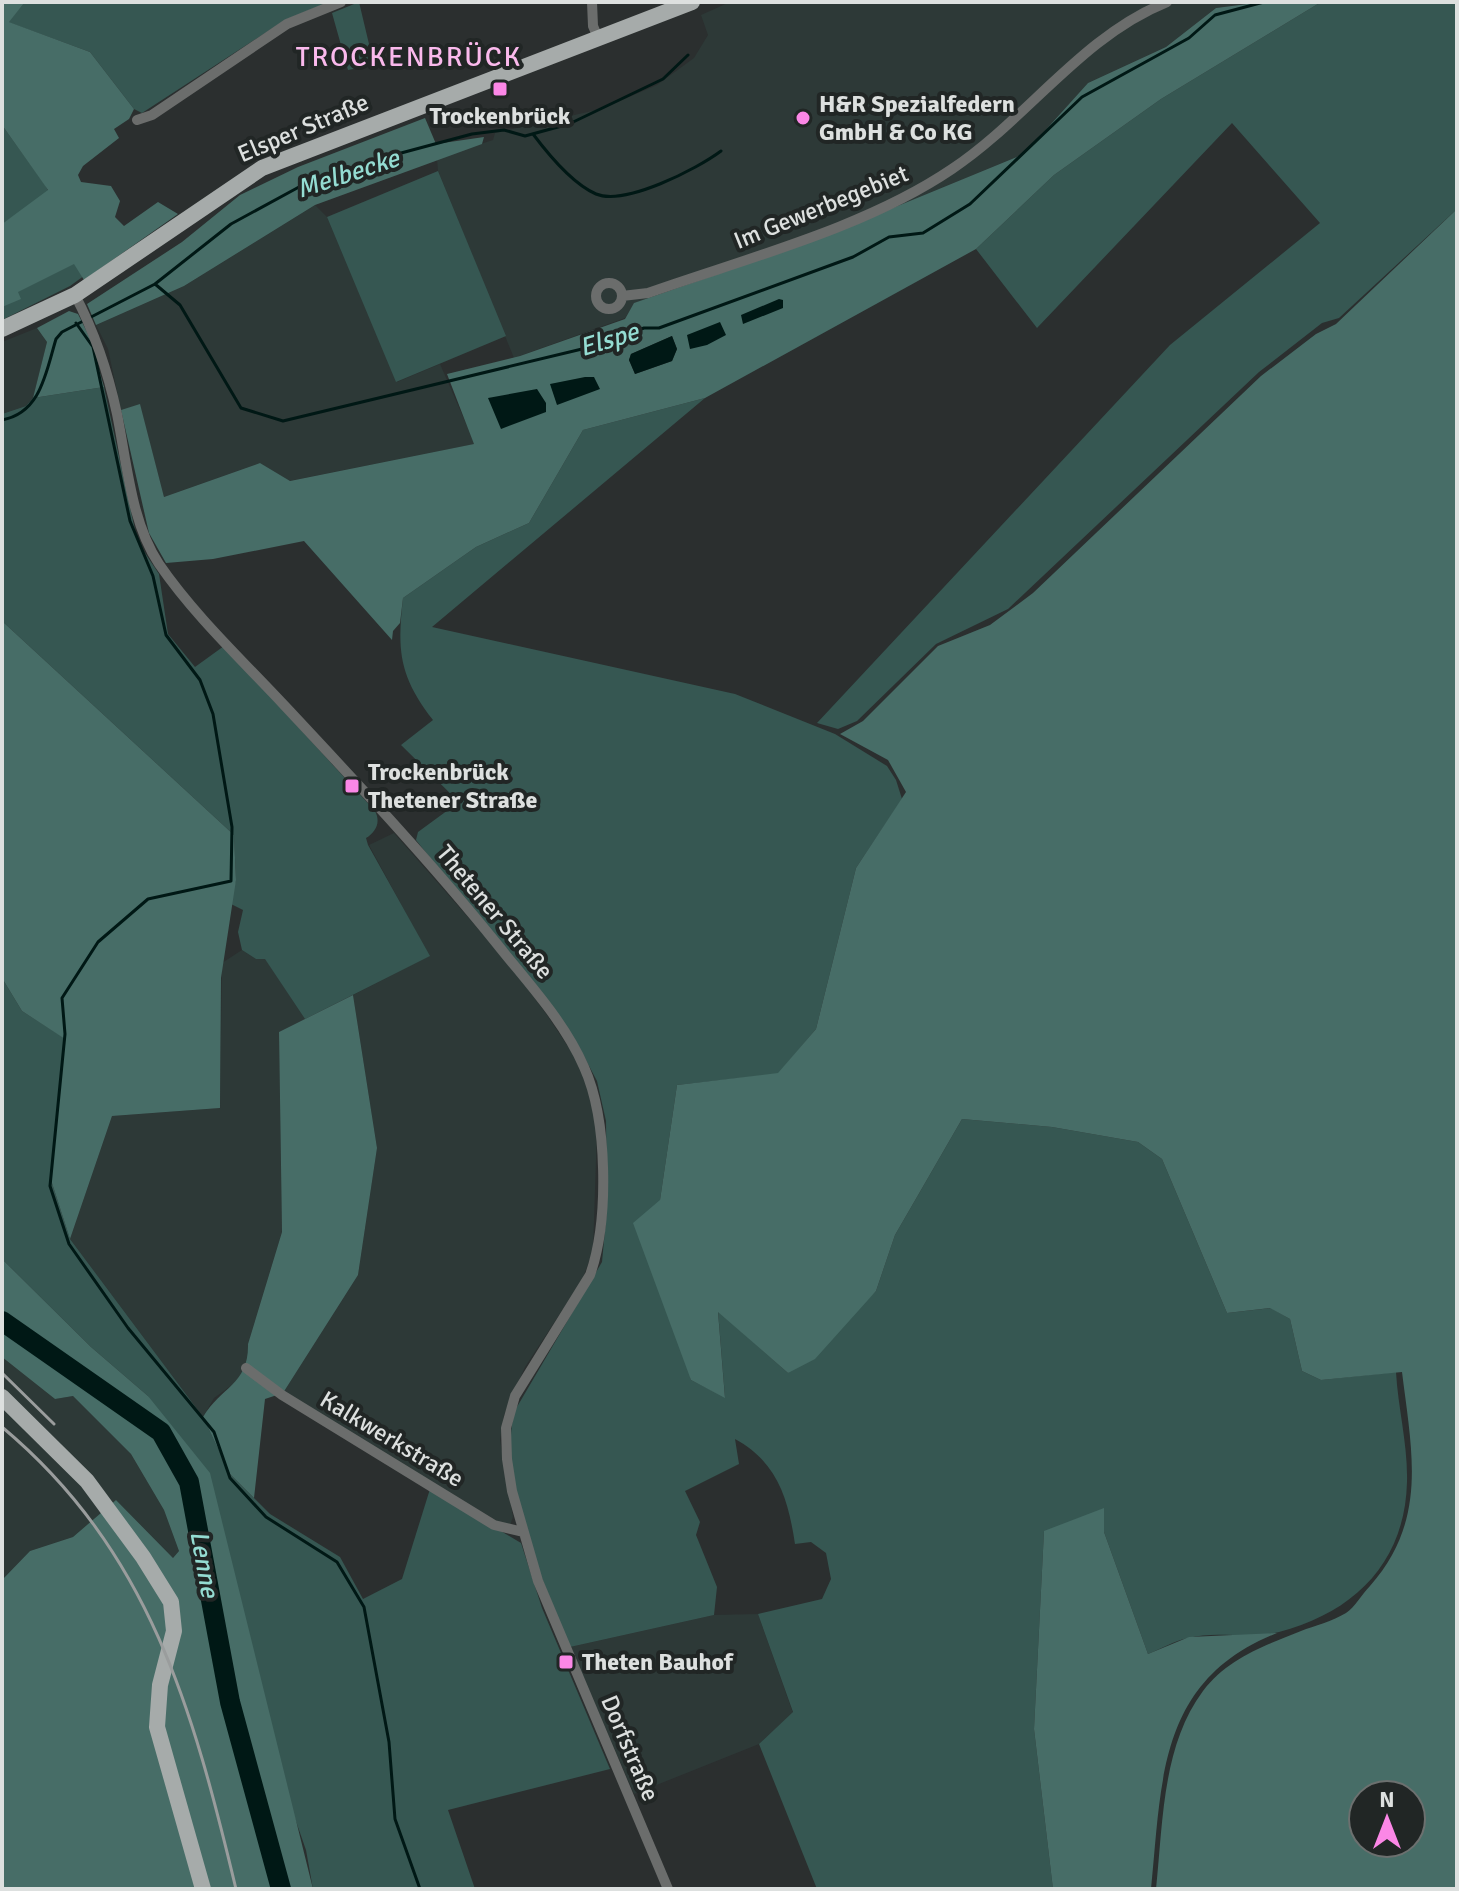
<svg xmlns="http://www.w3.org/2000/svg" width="1459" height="1891" viewBox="0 0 1459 1891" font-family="Signika,sans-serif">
	<rect width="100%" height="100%" fill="#2b2f2f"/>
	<path fill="#2d3937" d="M 730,2 L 1263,2 L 1216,8 L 1166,47 L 1088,83 L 1024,154 L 810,242 L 635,303 L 625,318 L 514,358 L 438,171 L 437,158 L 493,140 L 495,133 L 601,109 L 657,85 L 694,58 L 708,35 L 701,15 Z
		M 315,205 L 327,217 L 397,382 L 440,364 L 475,444 L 289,481 L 260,463 L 164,497 L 140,405 L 121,410 L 108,349 L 96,325 L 184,286 Z
		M 37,328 L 47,342 L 33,398 L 26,406 L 2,414 L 2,342 Z
		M 394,833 L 510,965 L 547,1015 L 575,1057 L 587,1086 L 597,1129 L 593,1251 L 582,1280 L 525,1367 L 504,1415 L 500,1440 L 513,1517 L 510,1525 L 502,1524 L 283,1393 L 358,1275 L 377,1148 L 353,995 L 429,956 L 369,845 Z
		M 242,950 L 256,959 L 265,958 L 305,1019 L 279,1032 L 282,1232 L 248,1344 L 248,1363 L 239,1380 L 214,1398 L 203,1417 L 70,1239 L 112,1116 L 220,1108 L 222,963 Z
		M 2,1357 L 55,1399 L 73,1396 L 131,1454 L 164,1510 L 179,1551 L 173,1558 L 116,1500 L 73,1537 L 30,1551 L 2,1580 Z
		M 758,1614 L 793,1713 L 759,1744 L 634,1794 L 570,1647 L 714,1615 Z"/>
	<path fill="#365752" d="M 25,2 L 329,2 L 285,20 L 142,113 L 134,109 L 90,52 L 8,22 Z
		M 359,2 L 374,65 L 348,70 L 332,13 Z
		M 1321,2 L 1457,2 L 1457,209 L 1339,318 L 1322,323 L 1259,372 L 1008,609 L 936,644 L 857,721 L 838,729 L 817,723 L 1170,345 L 1320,223 L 1232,123 L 1037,328 L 976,249 L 1054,175 L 1161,99 Z
		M 2,125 L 45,185 L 92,270 L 70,286 L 2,320 L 2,226 L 23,210 L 2,224 Z
		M 438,171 L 506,336 L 396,382 L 327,217 Z
		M 104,387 L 135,530 L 141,547 L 159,574 L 168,634 L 195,667 L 224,646 L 375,811 C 381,822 376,832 366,838 L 368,845 L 430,956 L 305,1019 L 265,959 L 256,959 L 242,950 L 238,932 L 243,910 L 229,903 L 236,880 L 234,835 L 2,621 L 2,414 L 26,406 L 33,398 Z
		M 705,398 L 432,627 L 735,694 L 835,734 L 887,766 L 896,780 L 902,799 L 856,868 L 816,1029 L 778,1074 L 677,1085 L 660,1200 L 691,1380 L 725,1397 L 718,1311 L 788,1373 L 876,1291 L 895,1235 L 962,1119 L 1052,1127 L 1138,1142 L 1162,1159 L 1227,1313 L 1271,1308 L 1290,1319 L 1302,1371 L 1321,1380 L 1396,1372 C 1398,1408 1408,1445 1407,1482 C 1405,1562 1355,1612 1279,1632 C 1250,1640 1217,1630 1188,1638 C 1174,1641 1161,1649 1148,1654 L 1104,1532 L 1044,1531 L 1034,1729 L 1053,1889 L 817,1889 L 759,1744 L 793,1712 L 758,1614 L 822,1599 L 831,1579 L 826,1553 L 811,1542 L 795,1544 C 788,1498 777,1462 735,1439 L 739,1464 L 685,1491 L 700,1522 L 696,1535 L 717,1587 L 714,1615 L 570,1647 C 542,1576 498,1490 514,1412 L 602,1262 L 607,1209 L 606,1121 L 597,1081 L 579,1047 L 416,840 L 418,832 L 459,802 L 401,745 L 433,720 C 399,676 397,651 403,598 L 476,547 L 529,523 L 583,430 Z
		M 2,978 L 22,1011 L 66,1039 L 51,1180 L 70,1239 L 203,1417 L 230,1474 L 270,1514 L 340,1557 L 363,1599 L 402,1579 L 430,1489 L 521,1543 L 542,1608 L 610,1769 L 448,1810 L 475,1889 L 313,1889 L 306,1850 L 148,1396 L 91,1347 L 2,1259 Z"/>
	<path fill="#476d67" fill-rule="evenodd" d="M 2,2 L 25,2 L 9,22 L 90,52 L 134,109 L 129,119 L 114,129 L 119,138 L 83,166 L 78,175 L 81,182 L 111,186 L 120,201 L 115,217 L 124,226 L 158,202 L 178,214 L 84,280 L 74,264 L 18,292 L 21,299 L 2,307 L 2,224 L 48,190 L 2,125 Z
		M 1263,2 L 1321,2 L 1161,99 L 1054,175 L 976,249 L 705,398 L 583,430 L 529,523 L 476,547 L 403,598 L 400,623 L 393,631 L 392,640 L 304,541 L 213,559 L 166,563 L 149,533 L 121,410 L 140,404 L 164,497 L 260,463 L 290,481 L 474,444 L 447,374 L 520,356 L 625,319 L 634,303 L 810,242 L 1024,154 L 1088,83 L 1166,47 L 1216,8 ZM 672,336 L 677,349 L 672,361 L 635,374 L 629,360 L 631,354 Z
		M 425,118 L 436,144 L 484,137 L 482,144 L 315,205 L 184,286 L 96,325 L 87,304 L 182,242 L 240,195 L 298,167 Z
		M 1457,209 L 1457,1889 L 1156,1889 C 1163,1823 1162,1746 1203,1691 C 1228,1658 1264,1646 1301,1631 C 1314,1626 1333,1621 1346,1613 C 1355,1607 1362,1594 1370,1586 C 1428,1520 1412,1453 1402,1372 L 1321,1380 L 1302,1371 L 1290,1319 L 1270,1308 L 1227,1313 L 1162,1159 L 1138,1142 L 1052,1127 L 962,1119 L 895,1235 L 876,1291 L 815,1359 L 788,1373 L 718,1312 L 725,1398 L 691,1380 L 633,1223 L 660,1200 L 677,1085 L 778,1073 L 816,1029 L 856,868 L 906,792 L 888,760 L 840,734 L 863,721 L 938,646 L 990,625 L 1033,593 L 1261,376 L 1316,334 L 1336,324 ZM 1363,1795 L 1411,1795 L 1411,1843 L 1363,1843 Z
		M 69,311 L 78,314 L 89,336 L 104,387 L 33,398 L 47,342 L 37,328 Z
		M 2,621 L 234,835 L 236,880 L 221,978 L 220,1108 L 112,1116 L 70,1239 L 51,1180 L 65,1039 L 22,1011 L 2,978 Z
		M 353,995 L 377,1148 L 358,1275 L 283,1393 L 265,1399 L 254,1498 L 230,1474 L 203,1417 C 221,1387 249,1384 248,1344 L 282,1232 L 279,1032 Z
		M 2,1259 L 91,1347 L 148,1396 L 210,1473 L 313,1889 L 2,1889 L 2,1580 L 30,1551 L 73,1537 L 116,1500 L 173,1558 L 179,1551 L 164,1510 L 131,1454 L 73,1396 L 55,1399 L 2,1357 Z
		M 1104,1508 L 1104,1532 L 1148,1654 L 1189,1637 L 1277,1633 C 1158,1680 1162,1780 1151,1889 L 1053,1889 L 1034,1729 L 1044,1531 Z"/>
	<path fill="#001815" d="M 779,299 L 783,300 L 783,308 L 743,324 L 741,315 Z
		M 720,322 L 726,335 L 707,345 L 690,349 L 687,335 Z
		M 672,336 L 677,349 L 672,361 L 635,374 L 629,360 L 631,354 Z
		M 585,377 L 594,377 L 600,389 L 557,405 L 550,384 Z
		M 537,389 L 546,403 L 546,412 L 501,429 L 488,398 Z"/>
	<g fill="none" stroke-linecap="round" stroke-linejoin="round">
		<path stroke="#001815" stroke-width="3" d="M 533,134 C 548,154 573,184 596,194 C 625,206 697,169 721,151
			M 155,284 L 231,224 L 299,187 L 316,185 L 375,160 L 472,134 L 504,130 L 525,136 L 569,124 L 663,79 L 688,55
			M 76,323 L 93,347 L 130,521 L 153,576 L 166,635 L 200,680 L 213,714 L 232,827 L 231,881 L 148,899 L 98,942 L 62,998 L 65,1034 L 50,1186 L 69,1244 L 128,1328 L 214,1432 L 230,1478 L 266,1517 L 337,1562 L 364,1607 L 389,1742 L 395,1819 L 420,1889
			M 2,420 C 41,413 46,372 56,339 L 62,332 L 155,284 L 180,305 L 241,408 L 283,421 L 582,349 L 644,328 L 659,328 L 853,257 L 889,237 L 923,233 L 970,204 L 1082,97 L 1189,38 L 1215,15 L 1264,2"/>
		<path stroke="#001815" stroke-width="20" d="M 2,1321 L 161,1432 L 189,1482 L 230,1702 L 281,1889"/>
		<path stroke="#6b6d6c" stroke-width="10" d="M 592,2 L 593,26 L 599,40
			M 137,120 L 152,115 L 287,24 L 341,2
			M596 296a13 13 0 1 1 26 0a13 13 0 1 1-26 0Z
			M 75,295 C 95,333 108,372 117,414 C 127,463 131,522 159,564 C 194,615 242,660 284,705 C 357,783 430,861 497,944 C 528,983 564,1021 584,1067 C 608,1120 609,1221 590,1275 L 515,1396 L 506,1428 L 507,1459 L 512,1491 L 538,1581 L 668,1889
			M 622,296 L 648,293 C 747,258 865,228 952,169 C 1027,119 1082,36 1167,2
			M 246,1368 L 282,1395 L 494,1525 L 523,1532"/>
		<path stroke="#a6abaa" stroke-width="16" d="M 2,329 L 75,295 L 262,168 L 692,2
			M 2,1397 L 87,1481 L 143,1557 L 171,1602 L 174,1631 L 160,1685 L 157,1727 L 203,1889"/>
		<path stroke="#9a9d9d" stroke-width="3" d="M 2,1373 L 54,1424
			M 2,1427 C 150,1551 193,1710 236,1889"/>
	</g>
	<g fill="#fb87e6" stroke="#212625" stroke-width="3">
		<rect x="492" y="81" width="16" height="16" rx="4"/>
		<circle cx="803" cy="118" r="8"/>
		<rect x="344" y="778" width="16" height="16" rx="4"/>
		<rect x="558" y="1654" width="16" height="16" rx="4"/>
	</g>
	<g text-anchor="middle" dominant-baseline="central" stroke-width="8" stroke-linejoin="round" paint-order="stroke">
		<g font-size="24" font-weight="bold" fill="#dde0df" stroke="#212625" text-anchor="start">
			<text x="819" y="104">H&amp;R Spezialfedern<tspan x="819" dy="28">GmbH &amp; Co KG</tspan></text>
			<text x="500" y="116" text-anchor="middle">Trockenbrück</text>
			<text x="368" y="772">Trockenbrück<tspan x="368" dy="28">Thetener Straße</tspan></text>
			<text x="582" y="1662">Theten Bauhof</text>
		</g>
		<g font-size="24" fill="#dde0df" stroke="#212625">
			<text transform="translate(303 128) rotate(-23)">Elsper Straße</text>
			<text transform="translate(821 207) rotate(-22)">Im Gewerbegebiet</text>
			<text transform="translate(495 912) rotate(50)">Thetener Straße</text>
			<text transform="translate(392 1439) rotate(31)">Kalkwerkstraße</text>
			<text transform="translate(630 1748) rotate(67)">Dorfstraße</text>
		</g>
		<g font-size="26" font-style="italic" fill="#94dcd2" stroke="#212625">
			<text transform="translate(348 174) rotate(-18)">Melbecke</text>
			<text transform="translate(609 340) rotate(-17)">Elspe</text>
			<text transform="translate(204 1564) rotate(80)">Lenne</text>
		</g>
		<g font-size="28" letter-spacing="2" fill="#fab9ec" stroke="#212625">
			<text x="409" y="57">TROCKENBRÜCK</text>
		</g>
	</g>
	<rect width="1459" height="1891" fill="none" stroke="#dde0df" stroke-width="8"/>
	<g transform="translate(1387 1819)"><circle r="38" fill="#212625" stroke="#6c706f" stroke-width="2"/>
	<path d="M0-6L14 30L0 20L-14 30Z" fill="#fb87e6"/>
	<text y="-12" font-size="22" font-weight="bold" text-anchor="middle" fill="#dde0df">N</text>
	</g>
</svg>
